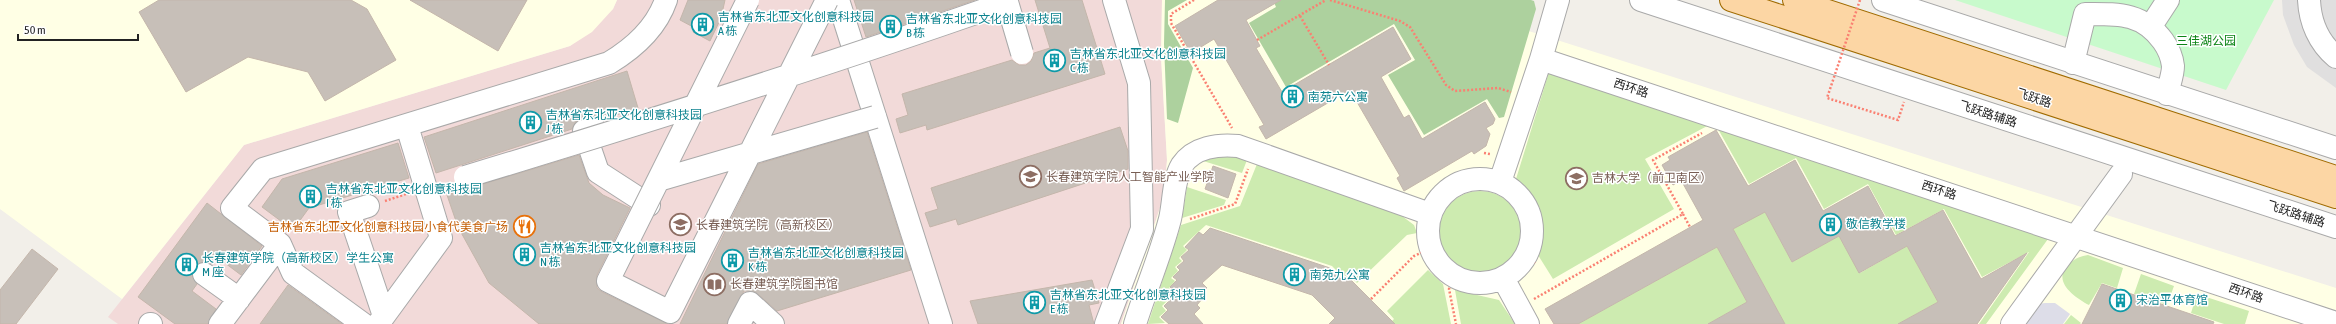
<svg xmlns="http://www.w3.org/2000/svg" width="2336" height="324" viewBox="0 0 2336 324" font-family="'Asap Condensed','Noto Sans SC',sans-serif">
	<rect width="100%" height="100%" fill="#f2efe9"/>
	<path fill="#e0dfdf" d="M 2282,0 L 2336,0 L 2336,88 L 2307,67 L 2294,45 L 2283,15 Z"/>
	<path fill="#f2dad9" d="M 617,0 L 1162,0 L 1161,57 L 1167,160 L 1164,196 L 1121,324 L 118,324 L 108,317 L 244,145 L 570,46 L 613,9 Z"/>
	<path fill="#ffffe5" d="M 0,0 L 617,0 L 613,9 L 592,32 L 570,46 L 244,145 L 122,299 L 0,209 Z
		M 1162,0 L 1431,0 L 2336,288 L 2336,324 L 1121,324 L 1164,196 L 1167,160 L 1161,57 Z"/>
	<path fill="#cdebb0" d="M 1549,72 L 1711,124 L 1645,159 L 1674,209 L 1553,279 L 1538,255 C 1544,235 1545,216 1531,199 C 1525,192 1520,187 1516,179 Z
		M 1718,129 L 2046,235 L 2048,239 L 1986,324 L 1979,324 L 2029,252 L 1982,277 L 1944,209 L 1896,235 L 1868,184 L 1824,209 L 1796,158 L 1749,184 Z
		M 1224,153 L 1247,160 L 1242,173 L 1200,160 Z
		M 1257,164 L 1402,216 L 1414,225 L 1417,233 L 1407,235 L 1357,283 L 1349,275 L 1345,279 L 1332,266 L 1206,225 L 1183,246 L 1187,250 L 1179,258 L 1182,261 L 1175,267 L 1178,271 L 1171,278 L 1175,281 L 1169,288 L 1171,290 L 1165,297 L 1168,300 L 1162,306 L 1166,311 L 1159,317 L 1165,323 L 1148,324 L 1181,225 L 1240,206 Z
		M 1187,187 L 1226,200 L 1224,205 L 1182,218 Z
		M1439 232a41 41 0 1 1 82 0a41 41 0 1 1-82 0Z
		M 1757,197 L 1792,262 L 1839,236 L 1860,273 L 1907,246 L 1938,302 L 1898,324 L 1785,324 L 1733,229 L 1753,218 Z
		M 1717,247 L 1747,302 L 1708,324 L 1578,324 Z
		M 2088,255 L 2123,268 L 2117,288 L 2102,283 L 2089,305 C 2074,297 2050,280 2070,263 C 2076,258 2081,256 2088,255 Z
		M 1428,270 L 1443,284 L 1451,324 L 1389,324 L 1394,319 L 1387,311 Z
		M 2141,274 L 2174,286 L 2167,305 L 2134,294 Z
		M 1455,290 L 1499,300 L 1515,324 L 1461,324 Z
		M 2197,294 L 2249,311 L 2245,324 L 2224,324 L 2191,313 Z
		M 2071,315 L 2081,323 L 2080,324 L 2064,324 Z"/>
	<path fill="#add19e" d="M 1165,0 L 1187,0 L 1168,11 L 1168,24 L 1193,68 L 1178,123 L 1167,119 L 1164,44 Z
		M 1273,0 L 1531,0 L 1534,1 L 1536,9 L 1504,117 L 1499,118 L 1487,99 L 1424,135 L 1388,75 L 1415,60 L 1394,24 L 1286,87 L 1249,23 L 1276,7 Z"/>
	<path fill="#c8facc" d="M 1955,0 L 2274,0 L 2226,90 Z"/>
	<path fill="#dddde8" d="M 2045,303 L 2055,303 L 2070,314 L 2063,324 L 2021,324 L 2038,304 Z"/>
	<path fill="#c7bfb8" stroke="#c4b6ab" d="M 159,0 L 351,0 L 367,9 L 396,60 L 325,101 L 308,72 L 248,57 L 186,92 L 139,12 Z
		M 410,0 L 527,0 L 498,51 Z
		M 688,0 L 725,0 L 721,18 L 710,41 L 693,32 L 695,28 L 680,20 Z
		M 854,0 L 975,0 L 866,37 Z
		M 1035,0 L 1082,0 L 1105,74 L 927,130 L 926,125 L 900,133 L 896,119 L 908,115 L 902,94 L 1012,60 L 1019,65 L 1026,65 L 1031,61 L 1034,53 L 1050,48 Z
		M 1218,0 L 1281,0 L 1246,20 L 1260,46 L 1256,48 L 1282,92 L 1393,27 L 1411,59 L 1381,77 L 1404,118 L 1409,115 L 1422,139 L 1485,102 L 1495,119 L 1493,124 L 1486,128 L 1490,134 L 1486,146 L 1474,154 L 1472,151 L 1404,191 L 1397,178 L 1400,176 L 1350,90 L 1266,139 L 1259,127 L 1264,125 L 1214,39 L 1191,53 L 1175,26 Z
		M 627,71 L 638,108 L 603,119 L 596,116 L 580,119 L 575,123 L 572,129 L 436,173 L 424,137 Z
		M 1120,127 L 1128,151 L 1128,169 L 958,225 L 956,219 L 930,227 L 925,213 L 938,209 L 931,188 Z
		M 1716,130 L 1748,186 L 1795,160 L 1823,211 L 1868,186 L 1895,236 L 1943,210 L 1981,279 L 2027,253 L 1977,324 L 1898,324 L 1938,302 L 1907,246 L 1859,273 L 1839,236 L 1792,262 L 1765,212 L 1733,229 L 1785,324 L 1708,324 L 1747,302 L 1717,247 L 1578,324 L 1554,324 L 1545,309 L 1703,220 L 1681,180 L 1673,185 L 1662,165 L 1670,160 L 1668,157 Z
		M 867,132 L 911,270 L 777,311 L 758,294 L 752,291 L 744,291 L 727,324 L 680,324 L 758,164 Z
		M 398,143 L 409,178 L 309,208 L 293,230 L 262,207 L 282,179 Z
		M 579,155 L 589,183 L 603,195 L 630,208 L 597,275 L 597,288 L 602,292 L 668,324 L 539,324 L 489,283 L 458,227 L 447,195 Z
		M 1213,166 L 1236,174 L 1228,198 L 1205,189 Z
		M 207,203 L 262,246 L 241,275 L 217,257 L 211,264 L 205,262 L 194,266 L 192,273 L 197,284 L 192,291 L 216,309 L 208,324 L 175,324 L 138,297 Z
		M 1210,228 L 1330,268 L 1344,282 L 1348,277 L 1395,324 L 1329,324 L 1335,318 L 1312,295 L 1222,265 L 1202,283 L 1207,288 L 1200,295 L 1203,298 L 1197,305 L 1200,308 L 1194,314 L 1203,324 L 1169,324 L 1161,317 L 1168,310 L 1164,306 L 1170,300 L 1167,297 L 1173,290 L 1170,287 L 1177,280 L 1173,277 L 1180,270 L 1177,267 L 1184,261 L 1181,257 L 1189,250 L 1185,247 L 1199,232 L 1203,235 Z
		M 32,249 L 58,269 L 16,324 L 0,324 L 0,290 Z
		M 1092,280 L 1099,303 L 1089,305 L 1094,324 L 978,324 L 970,301 Z
		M 2102,284 L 2214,322 L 2213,324 L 2082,324 Z
		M 288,285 L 342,324 L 260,324 Z"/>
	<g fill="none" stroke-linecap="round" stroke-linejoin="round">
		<defs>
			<path id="minor" d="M 834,0 L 839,3 L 941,324
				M 1641,0 L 2336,227
				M 1883,0 L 2336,148
				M 2309,0 C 2310,22 2319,43 2336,57
				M 2151,26 L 2168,0
				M 1541,59 L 2336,323
				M 2073,63 L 2085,14 C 2117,14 2142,12 2163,41 C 2168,48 2172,57 2173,66 C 2173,75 2169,85 2167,94
				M 594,128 L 584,131 L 598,172 L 649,205
				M1428 231a52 52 0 1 1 104 0a52 52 0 1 1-104 0Z
				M 1500,182 L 1541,59 L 1558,0
				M 368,206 L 349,212 L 384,316 L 378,324
				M 204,274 L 239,299
				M 1503,278 L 1528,324
				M 384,316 L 441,238 L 407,126
				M 150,324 L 151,324
				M 220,324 L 280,244
				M 363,324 L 293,273 L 280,244 L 232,208 L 263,169 L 609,63 C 634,48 656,29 666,0
				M 739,324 L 750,303 L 773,324
				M 1106,324 L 1142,229 L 1139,83 L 1114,0
				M 1135,324 C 1146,289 1161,254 1170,219 C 1174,202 1173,180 1182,165 C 1194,147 1218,144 1238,146 L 1430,214
				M 2012,324 L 2121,174"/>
			<path id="major" d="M 1731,0 L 2336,197
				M 1794,0 L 2336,177"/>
		</defs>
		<use href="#minor" stroke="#a9a9a9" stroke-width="24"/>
		<use href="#major" stroke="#a06b00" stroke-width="24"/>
		<path stroke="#fa8072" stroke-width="2.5" stroke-dasharray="2 2" stroke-linecap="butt" d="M 1194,0 L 1171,14 L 1171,23 L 1232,128
			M 1330,0 L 1400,21 L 1410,27 L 1446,85 L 1455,91 L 1498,88 L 1511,92
			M 1300,16 L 1329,65
			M 1257,40 L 1326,0
			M 1484,153 L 1490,154
			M 385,201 L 409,193
			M 1683,214 L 1690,227
			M 1190,219 L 1235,204 L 1248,169
			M 1528,253 L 1535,263
			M 1452,276 L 1449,289 L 1456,324
			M 1371,299 L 1414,256 L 1430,249
			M 1534,299 L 1683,214 L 1653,160 L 1702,133"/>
		<use href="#minor" stroke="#fff" stroke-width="22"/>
		<use href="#major" stroke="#fcd6a4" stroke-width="22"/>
		<defs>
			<path id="minor-bridge" d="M 748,0 L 608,281 L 670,312 L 827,0
				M 465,177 C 647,122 828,65 1007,2 L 1022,53
				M 662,179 L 875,117"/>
		</defs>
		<use href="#minor-bridge" stroke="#a9a9a9" stroke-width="24" stroke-linecap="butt"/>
		<path stroke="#fa8072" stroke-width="2.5" stroke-dasharray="2 2" stroke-linecap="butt" d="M 1860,0 L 1827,98 L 1898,120 L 1904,102"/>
		<use href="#minor-bridge" stroke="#fff" stroke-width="22"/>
	</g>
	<defs>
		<symbol id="building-ring" viewBox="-11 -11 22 22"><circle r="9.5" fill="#fff" stroke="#0f9aa8" stroke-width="1.5"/><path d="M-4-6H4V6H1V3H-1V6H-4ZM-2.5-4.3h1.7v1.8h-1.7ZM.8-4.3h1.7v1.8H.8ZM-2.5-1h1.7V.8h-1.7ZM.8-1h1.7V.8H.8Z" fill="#0f9aa8"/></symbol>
		<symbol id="university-ring" viewBox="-11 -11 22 22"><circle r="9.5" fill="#fff" stroke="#8d6e63" stroke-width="1.5"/><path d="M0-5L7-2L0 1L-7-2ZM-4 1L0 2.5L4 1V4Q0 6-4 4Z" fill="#8d6e63"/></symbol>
		<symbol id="restaurant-ring" viewBox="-11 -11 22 22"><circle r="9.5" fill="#fff" stroke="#e8710a" stroke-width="1.5"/><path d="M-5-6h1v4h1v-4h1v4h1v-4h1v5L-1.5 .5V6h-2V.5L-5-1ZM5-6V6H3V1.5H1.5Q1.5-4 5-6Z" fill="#e8710a"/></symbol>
		<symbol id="library-ring" viewBox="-11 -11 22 22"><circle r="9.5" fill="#fff" stroke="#8d6e63" stroke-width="1.5"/><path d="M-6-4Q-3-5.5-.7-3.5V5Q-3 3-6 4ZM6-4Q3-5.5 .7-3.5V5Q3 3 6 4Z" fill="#8d6e63"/></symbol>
	</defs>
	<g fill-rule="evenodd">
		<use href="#building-ring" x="690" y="12" width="25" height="25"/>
		<use href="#building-ring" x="878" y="14" width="25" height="25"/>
		<use href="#building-ring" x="1042" y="48" width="25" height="25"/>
		<use href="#building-ring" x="1280" y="84" width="25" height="25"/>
		<use href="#building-ring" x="518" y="110" width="25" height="25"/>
		<use href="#university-ring" x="1018" y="164" width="25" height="25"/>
		<use href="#university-ring" x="1564" y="166" width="25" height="25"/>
		<use href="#building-ring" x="298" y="184" width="25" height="25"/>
		<use href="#building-ring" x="1818" y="212" width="25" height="25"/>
		<use href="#university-ring" x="668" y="212" width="25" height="25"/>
		<use href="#restaurant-ring" x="512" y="214" width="25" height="25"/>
		<use href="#building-ring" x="512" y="242" width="25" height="25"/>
		<use href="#building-ring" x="720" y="248" width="25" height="25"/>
		<use href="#building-ring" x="174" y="252" width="25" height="25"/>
		<use href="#building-ring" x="1282" y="262" width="25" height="25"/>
		<use href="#library-ring" x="702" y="272" width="25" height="25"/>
		<use href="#building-ring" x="2108" y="288" width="25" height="25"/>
		<use href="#building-ring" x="1022" y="290" width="25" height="25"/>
	</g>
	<g text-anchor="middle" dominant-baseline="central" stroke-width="3" stroke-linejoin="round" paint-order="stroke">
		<g font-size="12" fill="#0d838f" stroke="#fff" text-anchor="start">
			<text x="718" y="17">吉林省东北亚文化创意科技园<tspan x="718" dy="14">A 栋</tspan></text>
			<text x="906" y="19">吉林省东北亚文化创意科技园<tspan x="906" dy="14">B 栋</tspan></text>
			<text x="1070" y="54">吉林省东北亚文化创意科技园<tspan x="1070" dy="14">C 栋</tspan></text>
			<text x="1308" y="97">南苑六公寓</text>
			<text x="546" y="115">吉林省东北亚文化创意科技园<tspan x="546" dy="14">J 栋</tspan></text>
			<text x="326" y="189">吉林省东北亚文化创意科技园<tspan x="326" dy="14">I 栋</tspan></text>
			<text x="1846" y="224">敬信教学楼</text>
			<text x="540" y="248">吉林省东北亚文化创意科技园<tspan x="540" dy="14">N 栋</tspan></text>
			<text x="748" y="253">吉林省东北亚文化创意科技园<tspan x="748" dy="14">K 栋</tspan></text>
			<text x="202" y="258">长春建筑学院（高新校区）学生公寓<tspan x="202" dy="14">M 座</tspan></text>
			<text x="1310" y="275">南苑九公寓</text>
			<text x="1050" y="295">吉林省东北亚文化创意科技园<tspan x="1050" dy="14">E 栋</tspan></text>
			<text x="2136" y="300">宋治平体育馆</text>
		</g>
		<g font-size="12" fill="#0c8416" stroke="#fff">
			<text x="2206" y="41">三佳湖公园</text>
		</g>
		<g font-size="12" fill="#222" stroke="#fff">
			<text transform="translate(1631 88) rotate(18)">西环路</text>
			<text transform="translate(2034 98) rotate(18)">飞跃路</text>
			<text transform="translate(1988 114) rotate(18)">飞跃路辅路</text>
			<text transform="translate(1939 190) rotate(18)">西环路</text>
			<text transform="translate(2296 214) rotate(18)">飞跃路辅路</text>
			<text transform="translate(2246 293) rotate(19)">西环路</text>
		</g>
		<g font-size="12" fill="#785e54" stroke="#fff" text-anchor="start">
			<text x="1046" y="177">长春建筑学院人工智能产业学院</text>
			<text x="1592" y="178">吉林大学（前卫南区）</text>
			<text x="696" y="225">长春建筑学院（高新校区）</text>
			<text x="730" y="284">长春建筑学院图书馆</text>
		</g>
		<g font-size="12" fill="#c56008" stroke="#fff" text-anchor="end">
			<text x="508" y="227">吉林省东北亚文化创意科技园小食代美食广场</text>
		</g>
	</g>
	<path d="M18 34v6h120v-6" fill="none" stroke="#222222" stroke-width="2"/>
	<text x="24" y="34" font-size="12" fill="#222222" stroke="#ffffff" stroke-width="3" paint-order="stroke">50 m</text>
</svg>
